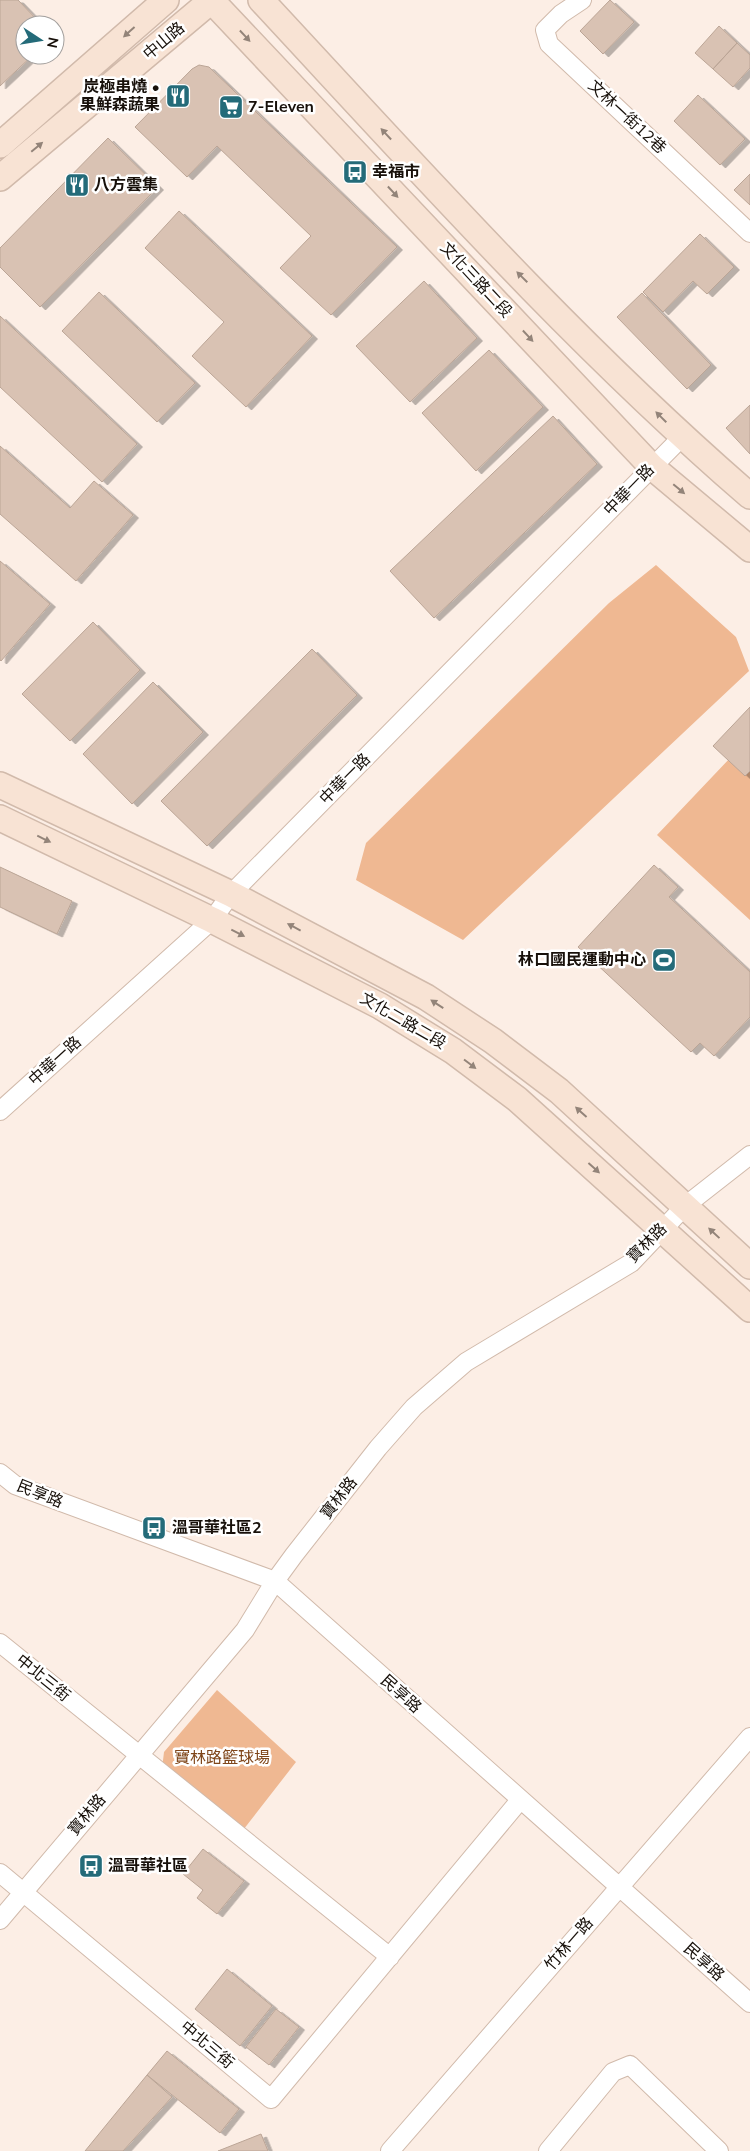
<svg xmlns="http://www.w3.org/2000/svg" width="750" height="2151" viewBox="0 0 750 2151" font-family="'Nunito Sans','Noto Sans TC',sans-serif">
	<defs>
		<filter id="shadow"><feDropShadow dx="5.5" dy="3" stdDeviation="0" flood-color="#0004"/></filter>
	</defs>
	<rect width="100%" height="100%" fill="#fceee5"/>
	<path fill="#efb892" d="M 656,565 L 736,637 L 749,671 L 463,940 L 356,880 L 366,843 L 609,603 Z
		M 750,737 L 750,920 L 657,835 Z
		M 217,1690 L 296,1762 L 240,1834 L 162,1769 L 164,1752 Z"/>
	<path fill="#d9c2b3" stroke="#bba596" filter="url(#shadow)" d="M 0,0 L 18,0 L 42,25 L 25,25 L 25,55 L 33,55 L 0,86 Z
		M 610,0 L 634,22 L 603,54 L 580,31 Z
		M 719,26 L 737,43 L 713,69 L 695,53 Z
		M 737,43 L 750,55 L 750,68 L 733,87 L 713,69 Z
		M 199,65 L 209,67 L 397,247 L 331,315 L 280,268 L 311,236 L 217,146 L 187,177 L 135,127 L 192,69 Z
		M 698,95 L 745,139 L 720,165 L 674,121 Z
		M 108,138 L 158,187 L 40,307 L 0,267 L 0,248 Z
		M 750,174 L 750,205 L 734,190 Z
		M 179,211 L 312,336 L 246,407 L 192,356 L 224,322 L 145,248 Z
		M 700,234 L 734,267 L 707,294 L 693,281 L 663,312 L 643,292 Z
		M 424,281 L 477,338 L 410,402 L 356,346 Z
		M 99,292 L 195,383 L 157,422 L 62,331 Z
		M 642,293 L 711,365 L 687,389 L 617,317 Z
		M 0,316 L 137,444 L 102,482 L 0,387 Z
		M 489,350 L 543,407 L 476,471 L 422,413 Z
		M 750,405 L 750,454 L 726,428 Z
		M 553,416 L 597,464 L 434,618 L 390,571 Z
		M 0,446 L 70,508 L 94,481 L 133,515 L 76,581 L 0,514 Z
		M 0,561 L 50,604 L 1,661 L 0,660 Z
		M 93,622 L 140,670 L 70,741 L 22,694 Z
		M 312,649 L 357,695 L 207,846 L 161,801 Z
		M 153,682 L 203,732 L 132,804 L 83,754 Z
		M 750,707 L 750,771 L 745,776 L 713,746 Z
		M 654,865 L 678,887 L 669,897 L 750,972 L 750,1017 L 714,1056 L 700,1043 L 691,1052 L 578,947 Z
		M 0,867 L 72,901 L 57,934 L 0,907 Z
		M 203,1849 L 244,1881 L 217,1914 L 197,1898 L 203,1890 L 183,1874 Z
		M 227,1969 L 272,2006 L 240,2046 L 195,2009 Z
		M 276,2009 L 299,2027 L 269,2065 L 246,2047 Z
		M 167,2051 L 239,2109 L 220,2133 L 147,2075 Z
		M 147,2075 L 172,2097 L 123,2151 L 85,2151 Z
		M 261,2134 L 268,2151 L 218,2151 Z"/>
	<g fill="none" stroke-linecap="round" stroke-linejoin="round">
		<defs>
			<path id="street" d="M 582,0 L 561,14 L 545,30 L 549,44 L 750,233
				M 0,1111 L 212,920 L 231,894 L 682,437
				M 0,1473 L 15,1485 L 275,1581 L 750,2003
				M 0,1643 L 390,1957
				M 0,1873 L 271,2099 L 520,1800
				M 0,1920 L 245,1630 L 275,1581 L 294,1555 L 378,1448 L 414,1407 L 466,1362 L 631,1263 L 685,1206 L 750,1155
				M 390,2151 L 750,1737
				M 548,2151 L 613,2072 L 630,2065 L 719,2151"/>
			<path id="secondary" d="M 211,0 L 652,467 L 750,549
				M 261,0 C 419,170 574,344 750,496
				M 0,145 L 166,0
				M 0,178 L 212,0
				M 0,785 L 231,894 L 426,997 L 493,1041 L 559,1091 L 750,1266
				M 0,818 L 212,920 L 380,1006 L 453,1051 L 517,1099 L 750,1309"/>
		</defs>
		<use href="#street" stroke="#d1baab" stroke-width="20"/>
		<use href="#secondary" stroke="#d1baab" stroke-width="28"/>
		<use href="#street" stroke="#fff" stroke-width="18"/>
		<use href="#secondary" stroke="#f8e3d4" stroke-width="25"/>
	</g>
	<defs><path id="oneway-solid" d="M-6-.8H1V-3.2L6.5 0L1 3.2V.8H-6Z" transform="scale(1.25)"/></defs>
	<g fill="#938479">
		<use href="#oneway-solid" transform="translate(129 32) rotate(138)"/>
		<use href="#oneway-solid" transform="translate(245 36) rotate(47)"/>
		<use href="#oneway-solid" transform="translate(386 134) rotate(-133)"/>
		<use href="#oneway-solid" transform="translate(37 147) rotate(-40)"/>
		<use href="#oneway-solid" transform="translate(393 192) rotate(47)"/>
		<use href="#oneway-solid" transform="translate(522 277) rotate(-135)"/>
		<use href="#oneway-solid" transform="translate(528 336) rotate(47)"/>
		<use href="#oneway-solid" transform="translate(661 417) rotate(-135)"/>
		<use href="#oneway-solid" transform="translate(679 489) rotate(40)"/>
		<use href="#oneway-solid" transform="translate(44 839) rotate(26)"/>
		<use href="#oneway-solid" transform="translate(294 927) rotate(-152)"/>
		<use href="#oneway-solid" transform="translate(238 933) rotate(27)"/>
		<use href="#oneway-solid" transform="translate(437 1004) rotate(-147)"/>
		<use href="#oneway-solid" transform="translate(470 1064) rotate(37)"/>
		<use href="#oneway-solid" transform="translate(581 1112) rotate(-138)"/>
		<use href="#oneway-solid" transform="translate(594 1168) rotate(42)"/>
		<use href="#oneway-solid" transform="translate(714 1233) rotate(-137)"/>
	</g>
	<defs>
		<symbol id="restaurant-square" viewBox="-11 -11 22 22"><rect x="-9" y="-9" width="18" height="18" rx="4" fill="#246b79" stroke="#fff"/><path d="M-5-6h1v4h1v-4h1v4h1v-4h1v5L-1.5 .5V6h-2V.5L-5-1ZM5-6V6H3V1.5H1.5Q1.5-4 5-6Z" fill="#fff"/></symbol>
		<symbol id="supermarket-square" viewBox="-11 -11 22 22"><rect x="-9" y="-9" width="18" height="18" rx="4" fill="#246b79" stroke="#fff"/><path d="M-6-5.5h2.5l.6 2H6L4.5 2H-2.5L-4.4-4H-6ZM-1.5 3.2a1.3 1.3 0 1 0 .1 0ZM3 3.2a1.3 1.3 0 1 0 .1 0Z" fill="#fff"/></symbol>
		<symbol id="bus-square" viewBox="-11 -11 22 22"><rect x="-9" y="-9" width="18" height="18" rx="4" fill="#246b79" stroke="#fff"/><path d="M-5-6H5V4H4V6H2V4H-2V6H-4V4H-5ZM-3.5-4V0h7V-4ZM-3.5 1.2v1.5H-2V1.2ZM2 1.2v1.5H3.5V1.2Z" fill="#fff"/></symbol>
		<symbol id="stadium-square" viewBox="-11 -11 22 22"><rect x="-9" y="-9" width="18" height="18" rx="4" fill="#246b79" stroke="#fff"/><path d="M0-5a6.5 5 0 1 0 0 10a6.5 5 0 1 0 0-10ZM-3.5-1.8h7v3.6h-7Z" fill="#fff"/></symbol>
	</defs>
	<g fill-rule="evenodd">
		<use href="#restaurant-square" x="164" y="82" width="28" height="28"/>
		<use href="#supermarket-square" x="217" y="93" width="28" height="28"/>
		<use href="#bus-square" x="341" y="158" width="28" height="28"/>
		<use href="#restaurant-square" x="63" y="171" width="28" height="28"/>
		<use href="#stadium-square" x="650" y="946" width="28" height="28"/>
		<use href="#bus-square" x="140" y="1514" width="28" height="28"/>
		<use href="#bus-square" x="77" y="1852" width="28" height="28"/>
	</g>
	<g text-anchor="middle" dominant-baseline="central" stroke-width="5" stroke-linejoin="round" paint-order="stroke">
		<g font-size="16" fill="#17100a" stroke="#fff">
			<text transform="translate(164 41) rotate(-40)">中山路</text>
			<text transform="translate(627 117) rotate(43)">文林一街12巷</text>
			<text transform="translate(476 280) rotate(47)">文化三路二段</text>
			<text transform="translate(629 490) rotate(-46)">中華一路</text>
			<text transform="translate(345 779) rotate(-45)">中華一路</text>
			<text transform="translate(403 1021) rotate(30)">文化二路二段</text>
			<text transform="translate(55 1061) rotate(-42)">中華一路</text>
			<text transform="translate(647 1243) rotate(-45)">寶林路</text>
			<text transform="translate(40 1494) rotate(22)">民享路</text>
			<text transform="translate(339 1498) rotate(-52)">寶林路</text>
			<text transform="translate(43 1678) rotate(39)">中北三街</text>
			<text transform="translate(401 1694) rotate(42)">民享路</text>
			<text transform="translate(87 1815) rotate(-50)">寶林路</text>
			<text transform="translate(569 1944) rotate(-49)">竹林一路</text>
			<text transform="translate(704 1962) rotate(42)">民享路</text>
			<text transform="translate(207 2045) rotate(40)">中北三街</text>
		</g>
		<g font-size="16" font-weight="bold" fill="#17100a" stroke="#fff" text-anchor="start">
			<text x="160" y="87" text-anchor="end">炭極串燒 •<tspan x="160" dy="18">果鮮森蔬果</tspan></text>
			<text x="248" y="107">7-Eleven</text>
			<text x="372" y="172">幸福市</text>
			<text x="94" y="185">八方雲集</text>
			<text x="646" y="960" text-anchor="end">林口國民運動中心</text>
			<text x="172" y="1528">溫哥華社區2</text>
			<text x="108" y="1866">溫哥華社區</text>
		</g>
		<g font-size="16" fill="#7f461a" stroke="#fff">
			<text x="222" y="1758">寶林路籃球場</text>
		</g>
	</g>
	<g transform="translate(40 40) rotate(102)"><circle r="24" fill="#ffffff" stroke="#a29f9d"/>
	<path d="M0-4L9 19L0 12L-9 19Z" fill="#246b79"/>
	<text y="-8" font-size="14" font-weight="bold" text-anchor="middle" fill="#17100a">N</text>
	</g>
</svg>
